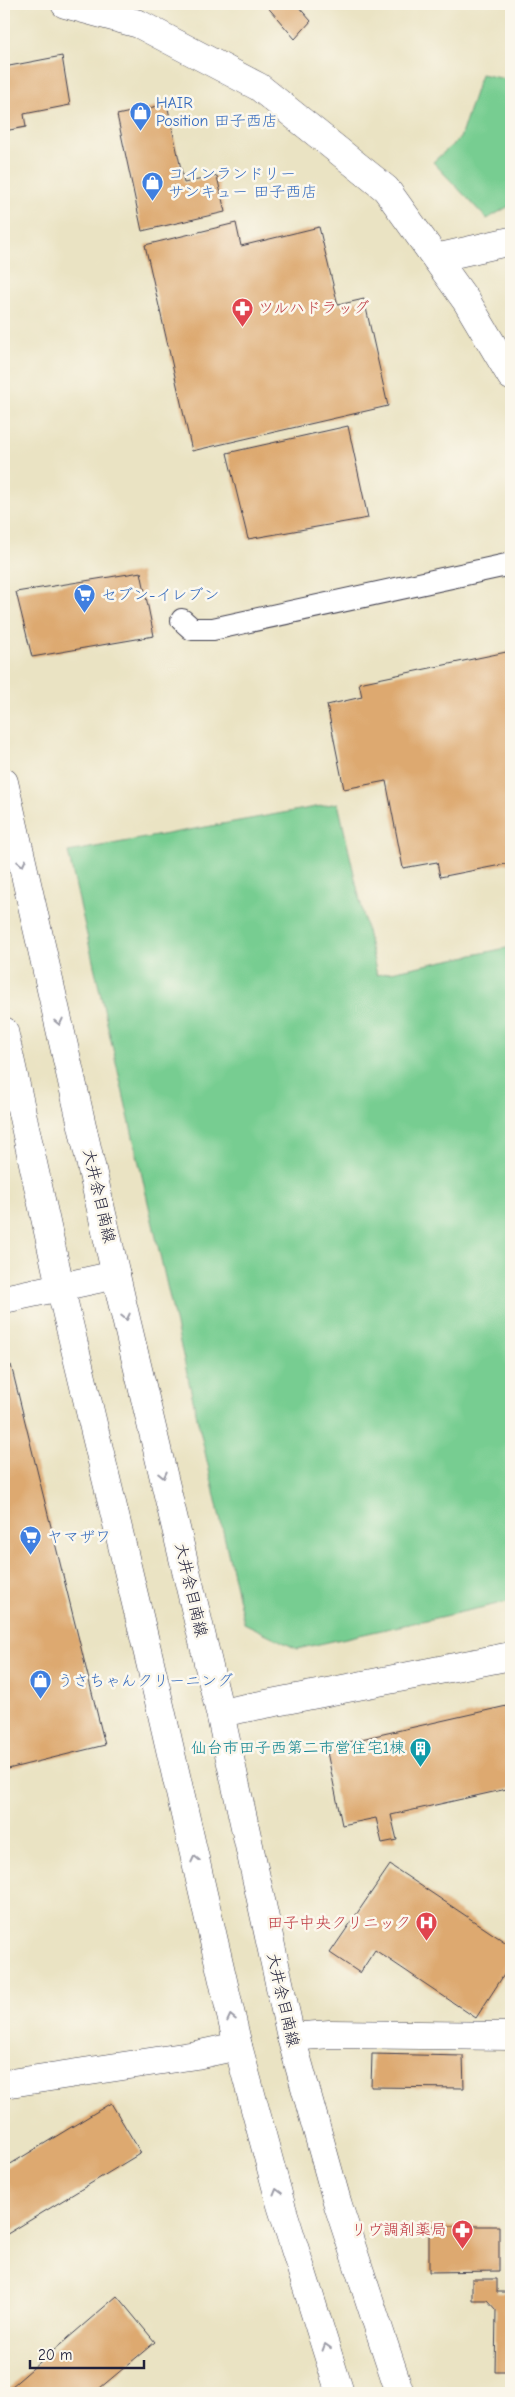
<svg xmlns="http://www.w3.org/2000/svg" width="515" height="2397" viewBox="0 0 515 2397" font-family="'Comic Neue','Klee One',sans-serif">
	<rect width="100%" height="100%" fill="#fbf7ec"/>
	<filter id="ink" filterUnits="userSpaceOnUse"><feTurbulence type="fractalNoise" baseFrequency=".02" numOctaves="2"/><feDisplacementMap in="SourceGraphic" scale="10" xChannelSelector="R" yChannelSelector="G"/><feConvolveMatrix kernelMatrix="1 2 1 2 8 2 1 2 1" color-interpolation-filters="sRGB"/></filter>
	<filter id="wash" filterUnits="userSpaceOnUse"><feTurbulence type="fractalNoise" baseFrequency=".0096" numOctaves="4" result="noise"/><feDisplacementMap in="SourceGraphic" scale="20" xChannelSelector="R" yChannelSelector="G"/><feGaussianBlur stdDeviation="1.12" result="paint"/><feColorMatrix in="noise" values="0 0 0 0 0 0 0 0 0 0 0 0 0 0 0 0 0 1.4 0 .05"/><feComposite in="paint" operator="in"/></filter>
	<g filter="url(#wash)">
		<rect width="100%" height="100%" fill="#eae3c3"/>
		<path fill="#77cd91" stroke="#4c7866" d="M 481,74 L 511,80 L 511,205 L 487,219 L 433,162 L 460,138 Z
			M 338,803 L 377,975 L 511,947 L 511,1601 L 297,1649 L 244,1623 L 68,852 Z"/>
		<g id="blocks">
			<path fill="#dda970" d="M 265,4 L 296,4 L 311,21 L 295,39 Z
				M 62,56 L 70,105 L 24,114 L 26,127 L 4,131 L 4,67 Z
				M 167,104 L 184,183 L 217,176 L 225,212 L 142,231 L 117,115 Z
				M 236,223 L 241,246 L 319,227 L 338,305 L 364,299 L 388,406 L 192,451 L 145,245 Z
				M 348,426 L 368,518 L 248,539 L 227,453 Z
				M 141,572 L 154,636 L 32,657 L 16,592 Z
				M 511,651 L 511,863 L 440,877 L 437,862 L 403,868 L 386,781 L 344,789 L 327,705 L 362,697 L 359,683 Z
				M 11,1365 L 105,1745 L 4,1770 L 4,1367 Z
				M 511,1705 L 511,1788 L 391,1815 L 397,1840 L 382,1843 L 376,1818 L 342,1825 L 326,1747 Z
				M 390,1865 L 511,1946 L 511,1964 L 476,2018 L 375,1950 L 360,1973 L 330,1953 Z
				M 372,2054 L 463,2056 L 464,2088 L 371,2087 Z
				M 111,2103 L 141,2153 L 4,2236 L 4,2168 Z
				M 429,2226 L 499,2226 L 499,2271 L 429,2272 Z
				M 472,2279 L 497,2279 L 497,2292 L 511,2292 L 511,2372 L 495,2372 L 496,2310 L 487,2300 L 472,2300 Z
				M 117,2296 L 155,2342 L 94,2393 L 4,2393 Z"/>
		</g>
	</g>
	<g filter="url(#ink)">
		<use href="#blocks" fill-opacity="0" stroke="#403f4f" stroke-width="1"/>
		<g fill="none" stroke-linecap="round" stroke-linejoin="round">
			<defs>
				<path id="service" d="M 182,620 L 192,629 L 213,629 L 511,564"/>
				<path id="minor" d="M 436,258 L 511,241
					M 4,1299 L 116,1275
					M 291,2037 L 330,2034 L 511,2036
					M 4,2084 L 196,2055 L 238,2046"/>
				<path id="tertiary" d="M 65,4 L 139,24 L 259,87 L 386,189 L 467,302 L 511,376
					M 4,782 L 122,1302 L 220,1713 L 291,2037 L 338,2205 L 400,2393
					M 4,1031 L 60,1286 L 150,1662 L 238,2046 L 281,2205 L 340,2393
					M 220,1713 L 511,1656"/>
			</defs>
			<use href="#service" stroke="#403f4f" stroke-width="24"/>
			<use href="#minor" stroke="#403f4f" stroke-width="29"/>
			<use href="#tertiary" stroke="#403f4f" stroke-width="29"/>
			<use href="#service" stroke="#fff" stroke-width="22"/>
			<use href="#minor" stroke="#fff" stroke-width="28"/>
			<use href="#tertiary" stroke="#fff" stroke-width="28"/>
		</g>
		<defs><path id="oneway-chevron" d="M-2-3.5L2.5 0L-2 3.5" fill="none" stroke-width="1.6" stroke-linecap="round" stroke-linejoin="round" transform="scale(1.25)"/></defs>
		<g stroke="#9c9ca7">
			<use href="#oneway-chevron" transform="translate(22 863) rotate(77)"/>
			<use href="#oneway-chevron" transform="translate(59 1022) rotate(77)"/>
			<use href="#oneway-chevron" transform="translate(126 1317) rotate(77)"/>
			<use href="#oneway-chevron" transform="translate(163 1475) rotate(77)"/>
			<use href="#oneway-chevron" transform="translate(195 1859) rotate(-103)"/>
			<use href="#oneway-chevron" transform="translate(231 2018) rotate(-103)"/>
			<use href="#oneway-chevron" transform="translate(277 2192) rotate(-105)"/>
			<use href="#oneway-chevron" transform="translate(326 2347) rotate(-107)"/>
		</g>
	</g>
	<defs>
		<symbol id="shop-pin" viewBox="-11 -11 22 30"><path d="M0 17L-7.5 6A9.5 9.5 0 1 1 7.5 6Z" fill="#3f7fe0" stroke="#fbf7ec"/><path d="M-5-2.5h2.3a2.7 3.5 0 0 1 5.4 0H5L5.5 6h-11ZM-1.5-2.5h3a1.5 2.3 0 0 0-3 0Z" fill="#fff"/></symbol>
		<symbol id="pharmacy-pin" viewBox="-11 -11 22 30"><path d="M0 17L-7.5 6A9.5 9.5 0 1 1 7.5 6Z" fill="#e0444e" stroke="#fbf7ec"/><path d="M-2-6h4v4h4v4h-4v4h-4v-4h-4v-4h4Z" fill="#fff"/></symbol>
		<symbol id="supermarket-pin" viewBox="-11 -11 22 30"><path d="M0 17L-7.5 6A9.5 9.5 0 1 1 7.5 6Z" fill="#3f7fe0" stroke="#fbf7ec"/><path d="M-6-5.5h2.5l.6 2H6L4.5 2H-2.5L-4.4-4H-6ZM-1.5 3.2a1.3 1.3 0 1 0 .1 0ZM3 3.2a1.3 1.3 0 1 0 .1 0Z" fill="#fff"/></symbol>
		<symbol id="building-pin" viewBox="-11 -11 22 30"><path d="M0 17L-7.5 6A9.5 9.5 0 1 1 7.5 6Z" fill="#0f9aa8" stroke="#fbf7ec"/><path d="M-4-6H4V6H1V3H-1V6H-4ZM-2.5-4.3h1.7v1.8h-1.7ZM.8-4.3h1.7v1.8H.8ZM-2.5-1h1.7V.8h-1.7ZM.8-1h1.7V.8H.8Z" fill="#fff"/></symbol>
		<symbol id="hospital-pin" viewBox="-11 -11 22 30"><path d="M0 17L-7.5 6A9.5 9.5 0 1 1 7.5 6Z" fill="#e0444e" stroke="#fbf7ec"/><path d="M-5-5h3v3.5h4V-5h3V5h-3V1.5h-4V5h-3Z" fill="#fff"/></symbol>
	</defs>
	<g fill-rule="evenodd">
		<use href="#shop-pin" x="128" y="100" width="25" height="34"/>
		<use href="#shop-pin" x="140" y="170" width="25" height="34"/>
		<use href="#pharmacy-pin" x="230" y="296" width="25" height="34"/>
		<use href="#supermarket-pin" x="72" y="582" width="25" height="34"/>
		<use href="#supermarket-pin" x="18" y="1524" width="25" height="34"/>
		<use href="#shop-pin" x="28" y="1668" width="25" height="34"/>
		<use href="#building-pin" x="408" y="1736" width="25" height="34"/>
		<use href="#hospital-pin" x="414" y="1910" width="25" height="34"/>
		<use href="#pharmacy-pin" x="450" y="2218" width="25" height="34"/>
	</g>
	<g text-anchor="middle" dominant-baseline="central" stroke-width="5" stroke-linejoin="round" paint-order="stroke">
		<g font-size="16" fill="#366cbe" stroke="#fbf7ec" text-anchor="start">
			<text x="156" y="103">HAIR<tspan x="156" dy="18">Position 田子西店</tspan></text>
			<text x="168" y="174">コインランドリー<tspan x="168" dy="18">サンキュー 田子西店</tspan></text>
			<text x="101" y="595">セブン-イレブン</text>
			<text x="47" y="1537">ヤマザワ</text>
			<text x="57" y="1681">うさちゃんクリーニング</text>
		</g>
		<g font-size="16" fill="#be3a42" stroke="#fbf7ec" text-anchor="end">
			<text x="258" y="308" text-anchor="start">ツルハドラッグ</text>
			<text x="411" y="1923">田子中央クリニック</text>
			<text x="447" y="2230">リヴ調剤薬局</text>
		</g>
		<g font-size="16" fill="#22223b" stroke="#fbf7ec">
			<text transform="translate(99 1196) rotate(77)">大井余目南線</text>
			<text transform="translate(191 1590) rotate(77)">大井余目南線</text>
			<text transform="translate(283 2000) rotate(77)">大井余目南線</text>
		</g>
		<g font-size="16" fill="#0d838f" stroke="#fbf7ec" text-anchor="end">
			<text x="405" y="1748">仙台市田子西第二市営住宅1棟</text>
		</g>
	</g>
	<rect width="515" height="2397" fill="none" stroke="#fbf7ec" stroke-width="20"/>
	<path d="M30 2360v8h114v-8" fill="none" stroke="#22223b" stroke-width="2.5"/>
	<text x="38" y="2360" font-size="15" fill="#22223b" stroke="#fbf7ec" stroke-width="4" paint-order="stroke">20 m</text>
</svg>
